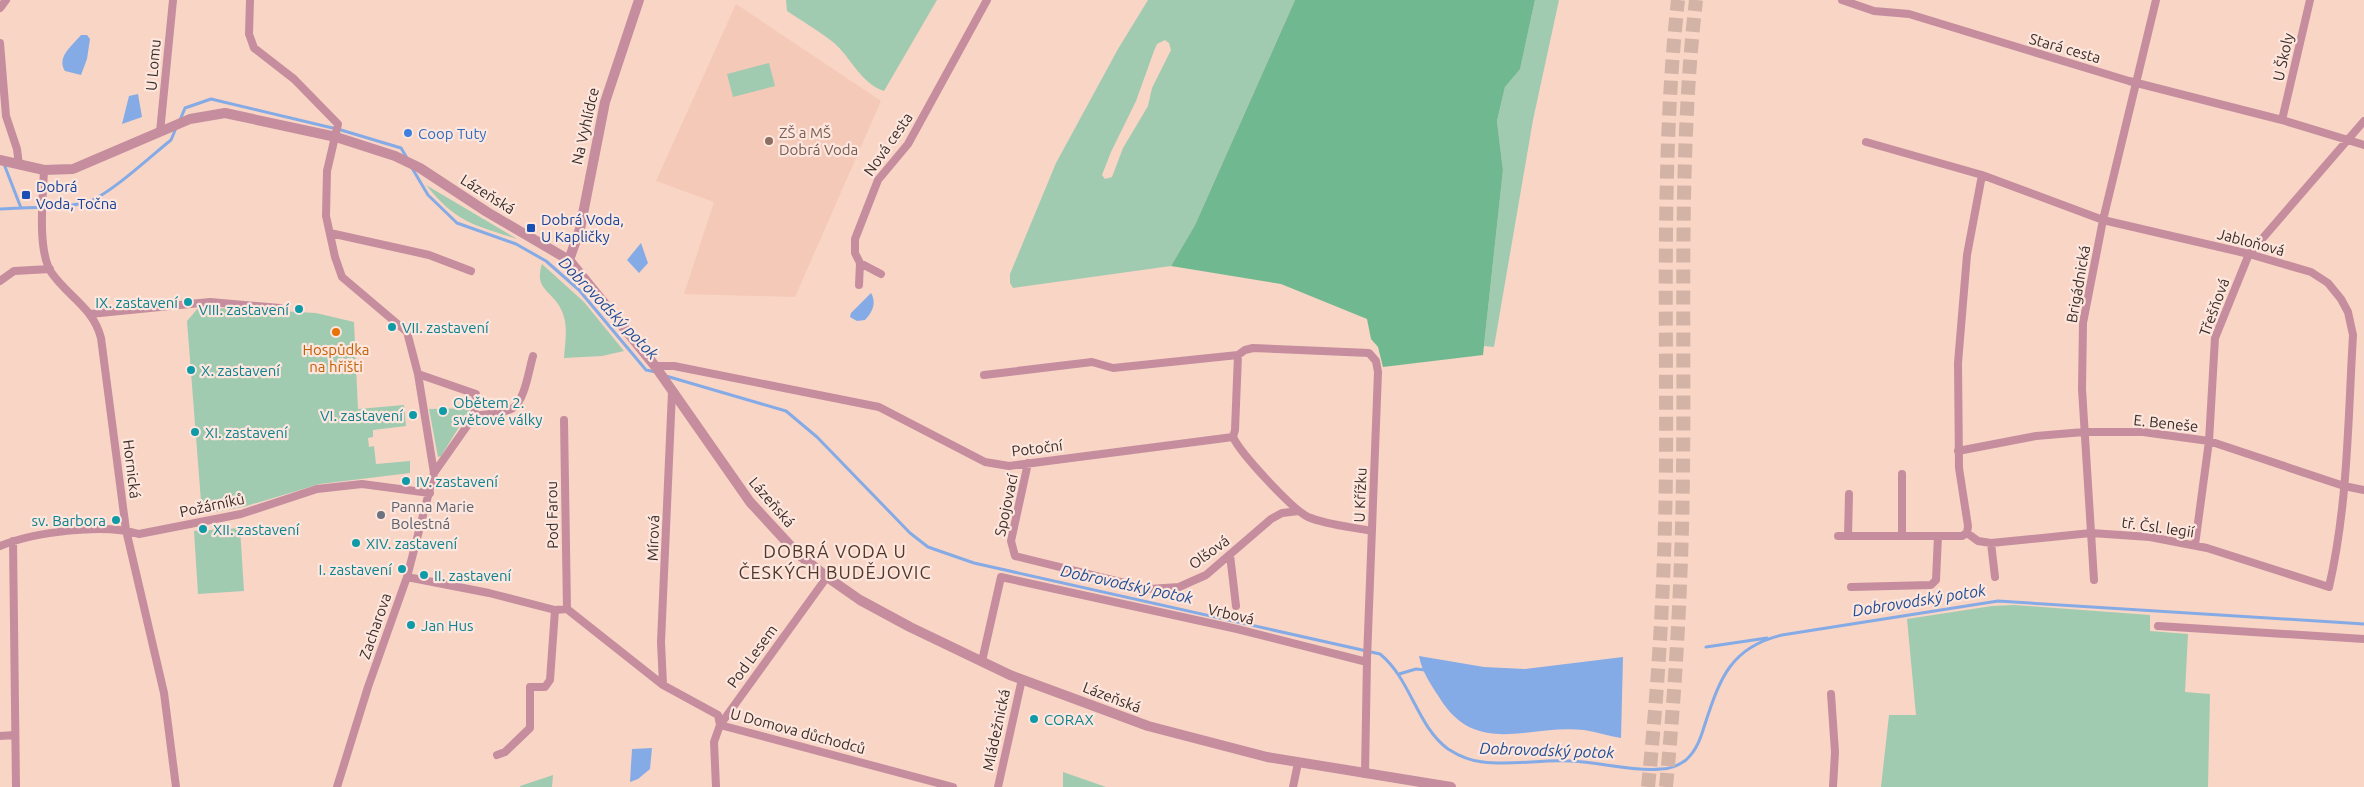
<svg xmlns="http://www.w3.org/2000/svg" width="2364" height="787" viewBox="0 0 2364 787" font-family="Ubuntu,sans-serif">
	<rect width="100%" height="100%" fill="#f9d5c6"/>
	<path fill="#f4c9b7" d="M 736,4 L 881,101 L 795,297 L 684,294 L 714,202 L 656,181 Z"/>
	<path fill="#a0cbb1" fill-rule="evenodd" d="M 786,0 L 937,0 L 884,91 C 860,83 851,57 833,42 C 819,31 802,21 787,11 Z
		M 1148,0 L 1295,0 L 1195,225 L 1171,266 L 1013,288 L 1010,283 L 1010,274 L 1056,163 L 1118,49 ZM 1165,40 L 1169,43 L 1171,50 L 1152,88 L 1148,106 L 1123,148 L 1112,177 L 1105,179 L 1102,175 L 1111,152 L 1136,101 L 1154,51 L 1157,44 Z
		M 1535,0 L 1559,0 L 1533,120 L 1494,347 L 1484,346 L 1503,170 L 1497,121 L 1505,87 L 1520,68 Z
		M 769,63 L 775,86 L 733,97 L 727,74 Z
		M 426,185 L 517,239 C 472,224 457,223 426,185 Z
		M 542,264 L 584,302 L 624,351 L 602,356 L 564,358 C 565,344 568,327 563,314 C 555,290 533,292 542,264 Z
		M 199,307 L 316,313 L 354,322 L 358,409 L 404,405 L 406,426 L 373,430 L 373,437 L 368,438 L 369,447 L 374,446 L 376,464 L 410,461 L 410,473 L 320,484 L 243,507 L 202,514 L 187,321 Z
		M 471,408 L 441,456 L 438,457 L 429,409 Z
		M 240,528 L 244,591 L 198,594 L 194,531 Z
		M 2014,605 L 2150,615 L 2150,631 L 2188,634 L 2185,692 L 2210,694 L 2208,787 L 1881,787 L 1889,715 L 1916,715 L 1907,619 L 1992,606 Z
		M 1063,772 L 1106,787 L 1063,787 Z
		M 553,775 L 552,787 L 520,787 L 520,786 Z"/>
	<path fill="#70b990" d="M 1295,0 L 1535,0 L 1520,69 L 1505,87 L 1497,121 L 1503,170 L 1483,355 L 1383,367 L 1378,347 L 1371,339 L 1367,319 L 1281,284 L 1171,266 L 1195,225 Z"/>
	<path fill="#85abe6" d="M 81,35 L 87,35 L 90,39 L 87,59 L 81,75 L 65,71 C 56,57 72,46 81,35 Z
		M 138,94 L 142,117 L 122,124 L 129,96 Z
		M 641,243 L 648,263 L 639,273 L 627,260 Z
		M 871,293 C 877,303 872,313 865,320 L 857,321 L 850,317 L 851,313 Z
		M 1419,656 L 1484,667 L 1525,669 L 1623,657 L 1621,738 C 1609,736 1596,732 1584,730 C 1528,724 1476,758 1439,697 C 1430,683 1422,672 1419,656 Z
		M 652,748 L 650,769 L 638,779 L 630,782 L 632,749 Z"/>
	<g fill="none" stroke-linecap="round" stroke-linejoin="round">
		<path stroke="#85abe6" stroke-width="3" d="M 180,120 L 185,108 L 211,99 L 341,130 L 401,148 L 407,158
			M 4,164 L 21,208 C 43,207 66,208 87,202 C 107,197 152,155 171,140 L 176,128
			M 412,168 L 428,195 L 457,223 L 516,244 L 546,261 L 579,290 L 646,370 L 656,372
			M 0,209 L 21,208
			M 666,376 L 786,411 L 817,437 L 910,533 L 928,547 L 974,563 L 1380,654 C 1411,679 1416,725 1448,749 C 1459,756 1471,761 1483,762 C 1512,766 1542,759 1571,761 C 1599,762 1635,772 1661,769 C 1670,769 1679,765 1686,760 C 1697,750 1701,737 1705,724 C 1720,678 1731,647 1782,635 L 1998,601 L 2364,624
			M 1706,647 L 1767,638
			M 1399,674 L 1416,669 L 1425,670"/>
		<path stroke="#d3b3a6" stroke-width="14" stroke-dasharray="14 7" stroke-linecap="butt" d="M 1648,787 C 1659,680 1665,574 1666,467 C 1667,312 1661,154 1678,0
			M 1666,787 C 1676,682 1682,577 1683,471 C 1685,314 1678,156 1696,0"/>
		<path stroke="#c58d9d" stroke-width="8" d="M 250,0 L 249,34 L 254,48 L 294,79 L 338,124 L 327,171 L 326,216 L 335,257 L 342,277 L 407,332 L 418,374 L 434,473
			M 1842,0 L 1874,11 L 1909,14 L 2129,81 L 2282,120 L 2364,145
			M 0,8 L 6,0
			M 0,43 L 6,116 L 17,149 L 19,165
			M 2282,120 L 2310,0
			M 160,132 L 173,0
			M 1866,142 L 1982,175 L 2103,220 L 2249,254 L 2311,272 L 2328,283 L 2341,299 L 2348,312 L 2353,335 C 2348,419 2348,505 2329,587 L 2207,548 L 2150,537 L 2091,533 L 1991,543 L 1978,541 L 1967,533
			M 44,170 C 43,197 37,249 51,272 C 68,297 93,307 101,338 L 126,530 L 164,693 L 176,787
			M 330,233 L 429,255 L 471,271
			M 860,263 L 881,274
			M 0,281 L 14,271 L 50,269
			M 859,285 L 860,263 L 855,253 L 855,239 L 878,180 L 908,144 L 987,0
			M 90,314 L 210,302 L 280,308
			M 655,366 L 674,366 L 879,407 L 985,462 L 1009,466 L 1233,437
			M 984,375 L 1092,362 L 1113,368 L 1238,355 L 1245,350 L 1253,348 L 1369,353 L 1376,361 L 1378,372 L 1367,659 L 1365,774
			M 474,416 C 485,414 503,414 513,408 C 525,400 529,369 533,356
			M 564,420 L 567,609
			M 1233,437 C 1241,454 1292,509 1308,517 C 1327,525 1352,527 1372,531
			M 1233,437 L 1235,430 L 1238,355
			M 1958,451 L 2036,436 L 2084,432 L 2143,432 L 2209,441 L 2344,486 L 2364,490
			M 1028,463 L 1011,541 L 1015,556 L 1149,589 L 1179,587 L 1206,575 L 1271,519 L 1282,513 L 1299,511
			M 1967,533 L 1968,526 L 1959,468 L 1958,363 L 1967,255 L 1982,175
			M 1838,536 L 1962,536 L 1967,533
			M 1848,536 L 1849,494
			M 1902,536 L 1902,474
			M 13,541 L 16,787
			M 1991,543 L 1995,577
			M 2195,545 L 2209,441 L 2215,338 L 2249,254 L 2364,121
			M 0,546 C 35,532 103,523 139,534 L 241,514 L 317,489 L 362,484 L 430,493
			M 1230,555 L 1236,606
			M 407,577 L 489,593 L 555,610 L 567,609 L 663,685 L 718,715 L 720,725
			M 2094,580 L 2082,389 L 2083,323 L 2103,220 L 2156,0
			M 1851,587 L 1931,585 L 1936,580 L 1938,536
			M 2158,626 L 2364,639
			M 982,661 L 1001,577 L 1237,629 L 1367,662
			M 663,685 L 661,642 L 672,392
			M 1831,694 L 1835,752 L 1833,787
			M 720,725 L 953,787
			M 0,736 L 15,735
			M 497,755 L 505,752 L 530,728 L 530,687 L 545,687 L 550,680 L 555,610
			M 337,787 L 368,687 L 407,577 L 434,473 L 474,416 L 476,394 L 418,374
			M 716,787 L 714,742 L 720,725 L 827,577
			M 998,787 L 1022,679
			M 1293,787 L 1298,763"/>
		<path stroke="#c58d9d" stroke-width="10" d="M 0,160 L 44,170 L 73,169 L 190,119 L 225,113 L 336,137 L 395,156 L 420,168 L 487,212 L 569,260 L 655,366 L 750,502 L 797,553 L 827,577 L 860,600 L 910,627 L 1010,675 L 1148,726 L 1267,757 L 1451,787
			M 569,260 L 580,229 L 605,102 L 639,0"/>
	</g>
	<circle fill="#3f7fe0" stroke="#fce6dd" stroke-width="2" cx="408" cy="133" r="5"/>
	<circle fill="#8d6e63" stroke="#fce6dd" stroke-width="2" cx="769" cy="141" r="5"/>
	<g fill="#1a4fb4" stroke="#fce6dd" stroke-width="2">
		<rect x="21" y="190" width="10" height="10" rx="2.5"/>
		<rect x="526" y="223" width="10" height="10" rx="2.5"/>
	</g>
	<g fill="#0f9aa8" stroke="#fce6dd" stroke-width="2">
		<circle cx="188" cy="302" r="5"/>
		<circle cx="299" cy="309" r="5"/>
		<circle cx="392" cy="327" r="5"/>
		<circle cx="191" cy="370" r="5"/>
		<circle cx="443" cy="411" r="5"/>
		<circle cx="413" cy="415" r="5"/>
		<circle cx="195" cy="432" r="5"/>
		<circle cx="406" cy="481" r="5"/>
		<circle cx="116" cy="520" r="5"/>
		<circle cx="203" cy="529" r="5"/>
		<circle cx="356" cy="543" r="5"/>
		<circle cx="402" cy="569" r="5"/>
		<circle cx="424" cy="575" r="5"/>
		<circle cx="411" cy="625" r="5"/>
		<circle cx="1034" cy="719" r="5"/>
	</g>
	<circle fill="#e8710a" stroke="#fce6dd" stroke-width="2" cx="336" cy="332" r="5"/>
	<circle fill="#6b7280" stroke="#fce6dd" stroke-width="2" cx="381" cy="515" r="5"/>
	<g text-anchor="middle" dominant-baseline="central" stroke-width="4.5" stroke-linejoin="round" paint-order="stroke">
		<g font-size="15" fill="#3a2c26" stroke="#fce6dd">
			<text transform="translate(2065 48) rotate(16)">Stará cesta</text>
			<text transform="translate(2283 57) rotate(-77)">U Školy</text>
			<text transform="translate(153 65) rotate(-85)">U Lomu</text>
			<text transform="translate(585 126) rotate(-77)">Na Vyhlídce</text>
			<text transform="translate(888 144) rotate(-55)">Nová cesta</text>
			<text transform="translate(488 194) rotate(32)">Lázeňská</text>
			<text transform="translate(2251 242) rotate(15)">Jabloňová</text>
			<text transform="translate(2078 284) rotate(-80)">Brigádnická</text>
			<text transform="translate(2214 307) rotate(-70)">Třešňová</text>
			<text transform="translate(2166 423) rotate(6)">E. Beneše</text>
			<text transform="translate(1037 448) rotate(-7)">Potoční</text>
			<text transform="translate(132 469) rotate(83)">Hornická</text>
			<text transform="translate(1360 495) rotate(-88)">U Křížku</text>
			<text transform="translate(772 502) rotate(49)">Lázeňská</text>
			<text transform="translate(212 505) rotate(-12)">Požárníků</text>
			<text transform="translate(1006 505) rotate(-78)">Spojovací</text>
			<text transform="translate(552 515) rotate(-91)">Pod Farou</text>
			<text transform="translate(2158 527) rotate(8)">tř. Čsl. legií</text>
			<text transform="translate(653 538) rotate(-88)">Mírová</text>
			<text transform="translate(1209 552) rotate(-36)">Olšová</text>
			<text transform="translate(1231 614) rotate(13)">Vrbová</text>
			<text transform="translate(375 626) rotate(-71)">Zacharova</text>
			<text transform="translate(752 656) rotate(-54)">Pod Lesem</text>
			<text transform="translate(1112 697) rotate(21)">Lázeňská</text>
			<text transform="translate(996 730) rotate(-78)">Mládežnická</text>
			<text transform="translate(798 731) rotate(15)">U Domova důchodců</text>
		</g>
		<g font-size="15" fill="#785e54" stroke="#fce6dd" text-anchor="start">
			<text x="779" y="132">ZŠ a MŠ<tspan x="779" dy="17">Dobrá Voda</tspan></text>
		</g>
		<g font-size="15" fill="#366cbe" stroke="#fce6dd" text-anchor="start">
			<text x="418" y="133">Coop Tuty</text>
		</g>
		<g font-size="15" fill="#164399" stroke="#fce6dd" text-anchor="start">
			<text x="36" y="186">Dobrá<tspan x="36" dy="17">Voda, Točna</tspan></text>
			<text x="541" y="219">Dobrá Voda,<tspan x="541" dy="17">U Kapličky</tspan></text>
		</g>
		<g font-size="15" fill="#0d838f" stroke="#fce6dd" text-anchor="start">
			<text x="178" y="302" text-anchor="end">IX. zastavení</text>
			<text x="289" y="309" text-anchor="end">VIII. zastavení</text>
			<text x="402" y="327">VII. zastavení</text>
			<text x="201" y="370">X. zastavení</text>
			<text x="453" y="402">Obětem 2.<tspan x="453" dy="17">světové války</tspan></text>
			<text x="403" y="415" text-anchor="end">VI. zastavení</text>
			<text x="205" y="432">XI. zastavení</text>
			<text x="416" y="481">IV. zastavení</text>
			<text x="106" y="520" text-anchor="end">sv. Barbora</text>
			<text x="213" y="529">XII. zastavení</text>
			<text x="366" y="543">XIV. zastavení</text>
			<text x="392" y="569" text-anchor="end">I. zastavení</text>
			<text x="434" y="575">II. zastavení</text>
			<text x="421" y="625">Jan Hus</text>
			<text x="1044" y="719">CORAX</text>
		</g>
		<g font-size="15" fill="#c56008" stroke="#fce6dd">
			<text x="336" y="349">Hospůdka<tspan x="336" dy="17">na hřišti</tspan></text>
		</g>
		<g font-size="15" fill="#5b616d" stroke="#fce6dd" text-anchor="start">
			<text x="391" y="506">Panna Marie<tspan x="391" dy="17">Bolestná</tspan></text>
		</g>
		<g font-size="16" font-style="italic" fill="#214e95" stroke="#fce6dd">
			<text transform="translate(609 308) rotate(46)">Dobrovodský potok</text>
			<text transform="translate(1127 584) rotate(12)">Dobrovodský potok</text>
			<text transform="translate(1919 600) rotate(-9)">Dobrovodský potok</text>
			<text transform="translate(1547 750) rotate(2)">Dobrovodský potok</text>
		</g>
		<g font-size="18" letter-spacing="1" fill="#53372a" stroke="#fce6dd">
			<text x="835" y="551">DOBRÁ VODA U<tspan x="835" dy="21">ČESKÝCH BUDĚJOVIC</tspan></text>
		</g>
	</g>
</svg>
